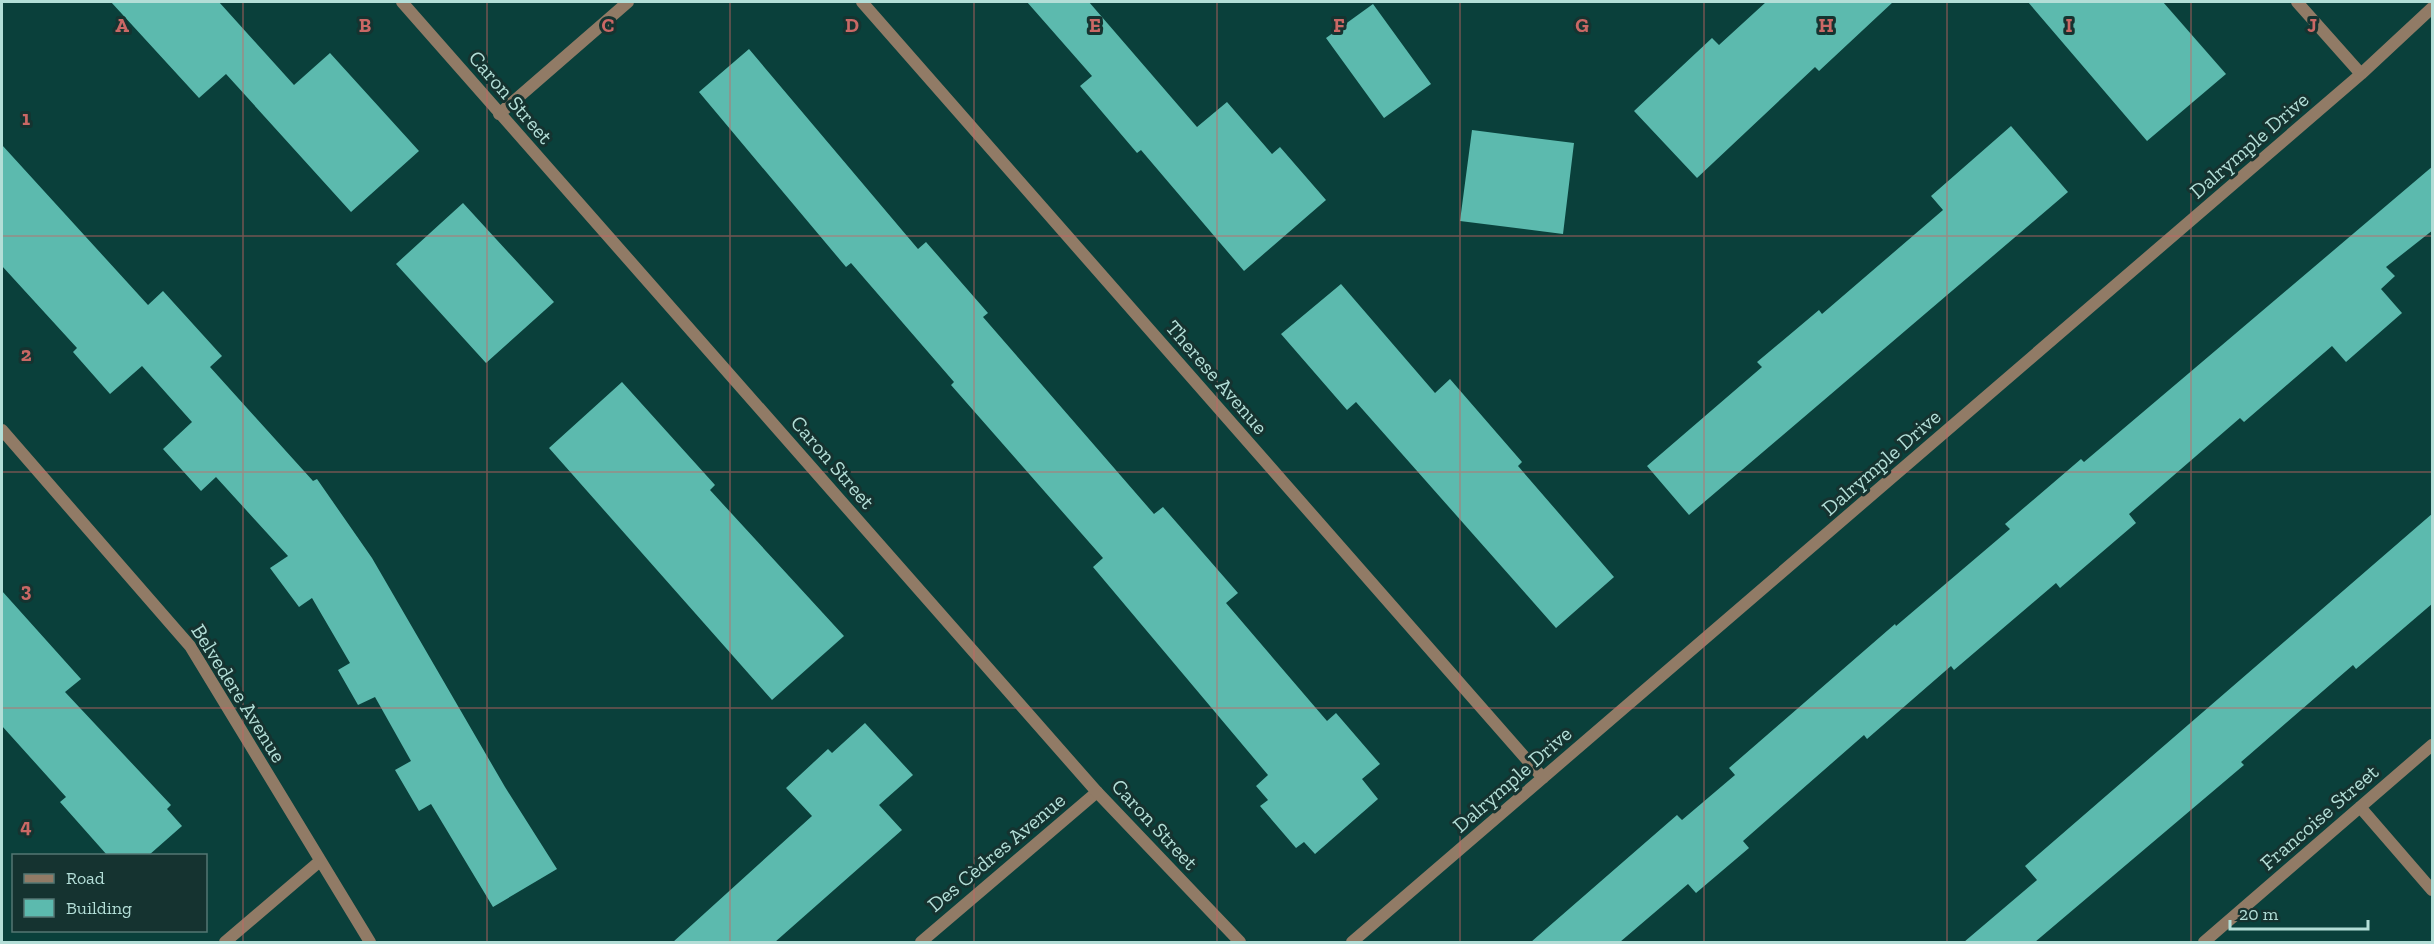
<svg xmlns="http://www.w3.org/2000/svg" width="2434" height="944" viewBox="0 0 2434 944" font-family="'Zilla Slab',serif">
	<rect width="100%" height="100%" fill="#0a403b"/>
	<path fill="#5cbaae" d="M 111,2 L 219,2 L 294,85 L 330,53 L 419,151 L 351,212 L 226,74 L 199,98 Z
		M 1027,2 L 1089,2 L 1197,127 L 1227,102 L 1272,154 L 1280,147 L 1326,200 L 1244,271 L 1141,150 L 1137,153 L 1080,86 L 1092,76 Z
		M 1766,2 L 1893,2 L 1819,71 L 1815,67 L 1697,178 L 1634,111 L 1712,38 L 1719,45 Z
		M 2028,2 L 2163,2 L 2226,74 L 2147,141 Z
		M 1373,4 L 1431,84 L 1384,118 L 1326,38 Z
		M 749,49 L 918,249 L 926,242 L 988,313 L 983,317 L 1154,514 L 1163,507 L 1238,593 L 1226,603 L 1327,721 L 1336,713 L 1380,764 L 1362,779 L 1378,799 L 1315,854 L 1304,842 L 1296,848 L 1260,806 L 1268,800 L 1256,786 L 1268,775 L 1093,567 L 1103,558 L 951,385 L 954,382 L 851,263 L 846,267 L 699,92 Z
		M 2011,126 L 2068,192 L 1689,515 L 1647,466 L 1762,367 L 1757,362 L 1819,310 L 1822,314 L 1943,210 L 1931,196 Z
		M 1472,130 L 1574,143 L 1563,234 L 1460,221 Z
		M 2,145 L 148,305 L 163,291 L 222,356 L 210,367 L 313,481 L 317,479 L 372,558 L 505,787 L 557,869 L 493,907 L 431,804 L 419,811 L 395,770 L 411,761 L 375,697 L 358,705 L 338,670 L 350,663 L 312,598 L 299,607 L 270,568 L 288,556 L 216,477 L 201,491 L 163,449 L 192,422 L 142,366 L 110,394 L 73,352 L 77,348 L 2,266 Z
		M 2433,166 L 2433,230 L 2386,267 L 2395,276 L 2381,289 L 2402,313 L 2346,362 L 2332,346 L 2244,422 L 2240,418 L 2129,514 L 2136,523 L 2060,588 L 2056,583 L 1954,670 L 1951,666 L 1867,739 L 1864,735 L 1743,841 L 1749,848 L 1696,893 L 1688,884 L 1620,942 L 1531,942 L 1677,815 L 1682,820 L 1735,775 L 1729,768 L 1895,624 L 1896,626 L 2010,529 L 2005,524 L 2081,459 L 2084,462 L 2182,379 Z
		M 463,203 L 554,302 L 486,363 L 396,264 Z
		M 1341,284 L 1435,393 L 1450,379 L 1522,462 L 1518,466 L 1614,577 L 1556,628 L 1356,402 L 1347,410 L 1281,334 Z
		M 622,382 L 715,485 L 710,490 L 844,636 L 772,700 L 549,448 Z
		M 2433,513 L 2433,603 L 2356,669 L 2353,665 L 2241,762 L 2244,765 L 2035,942 L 1964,942 L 2037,880 L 2025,866 Z
		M 2,591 L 81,679 L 65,692 L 171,805 L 167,809 L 182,826 L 149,855 L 107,855 L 60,802 L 66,797 L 2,726 Z
		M 865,723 L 913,775 L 879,805 L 902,830 L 775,942 L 673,942 L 812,816 L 786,788 L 828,749 L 832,753 Z"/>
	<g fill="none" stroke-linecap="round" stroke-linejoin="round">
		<path stroke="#917b66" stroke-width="12" d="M 862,2 L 1543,778
			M 2297,2 L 2361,74
			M 499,114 L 628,2
			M 2,430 L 190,646 L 370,942
			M 2360,807 L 2432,890
			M 225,942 L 320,861
			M 921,942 L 1097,792
			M 1352,942 L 2361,74 L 2432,8
			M 2204,942 L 2432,745"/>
		<path stroke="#917b66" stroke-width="12" d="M 402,2 L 1097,792 L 1240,942"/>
	</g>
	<path fill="none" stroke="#ca6865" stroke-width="1.5" stroke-opacity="0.55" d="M 243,2 L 243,942M 487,2 L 487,942M 730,2 L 730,942M 974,2 L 974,942M 1217,2 L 1217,942M 1460,2 L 1460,942M 1704,2 L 1704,942M 1947,2 L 1947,942M 2191,2 L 2191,942M 2,236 L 2432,236M 2,472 L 2432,472M 2,708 L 2432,708"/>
	<g text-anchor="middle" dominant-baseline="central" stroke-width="6" stroke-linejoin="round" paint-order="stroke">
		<g font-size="21" fill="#b3ded7" stroke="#153330">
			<text transform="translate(511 97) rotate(49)">Caron Street</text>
			<text transform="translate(2249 145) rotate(-41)">Dalrymple Drive</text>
			<text transform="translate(1217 377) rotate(49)">Therese Avenue</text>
			<text transform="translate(833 462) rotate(49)">Caron Street</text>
			<text transform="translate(1881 462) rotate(-41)">Dalrymple Drive</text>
			<text transform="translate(239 693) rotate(58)">Belvedere Avenue</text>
			<text transform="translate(1512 779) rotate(-41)">Dalrymple Drive</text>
			<text transform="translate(2319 817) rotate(-41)">Francoise Street</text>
			<text transform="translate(1155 824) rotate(47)">Caron Street</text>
			<text transform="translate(996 852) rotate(-40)">Des Cèdres Avenue</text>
		</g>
	</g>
	<g font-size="20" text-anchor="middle" font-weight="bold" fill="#ca6865" stroke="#153330" stroke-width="6" stroke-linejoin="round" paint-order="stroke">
		<text x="122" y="32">A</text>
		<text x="365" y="32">B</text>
		<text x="608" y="32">C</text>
		<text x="852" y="32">D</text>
		<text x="1095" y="32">E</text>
		<text x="1339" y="32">F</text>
		<text x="1582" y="32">G</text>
		<text x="1826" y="32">H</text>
		<text x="2069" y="32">I</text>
		<text x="2312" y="32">J</text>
		<text x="26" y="125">1</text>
		<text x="26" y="361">2</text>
		<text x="26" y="597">3</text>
		<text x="26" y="833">4</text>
	</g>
	<rect width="2434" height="944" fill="none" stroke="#b3ded7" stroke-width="6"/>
	<rect x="12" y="854" width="195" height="78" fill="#153330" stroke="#547773" stroke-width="1.5"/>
	<rect x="24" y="874" width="30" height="9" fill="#917b66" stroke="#547773" stroke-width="1.5"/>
	<text x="66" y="884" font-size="18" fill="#b3ded7">Road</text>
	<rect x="24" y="899" width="30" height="18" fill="#5cbaae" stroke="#547773" stroke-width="1.5"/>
	<text x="66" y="914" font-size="18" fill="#b3ded7">Building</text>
	<path d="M2230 920v9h138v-9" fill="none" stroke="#b3ded7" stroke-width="3"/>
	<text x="2239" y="920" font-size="18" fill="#b3ded7" stroke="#153330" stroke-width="4.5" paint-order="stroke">20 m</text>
</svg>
